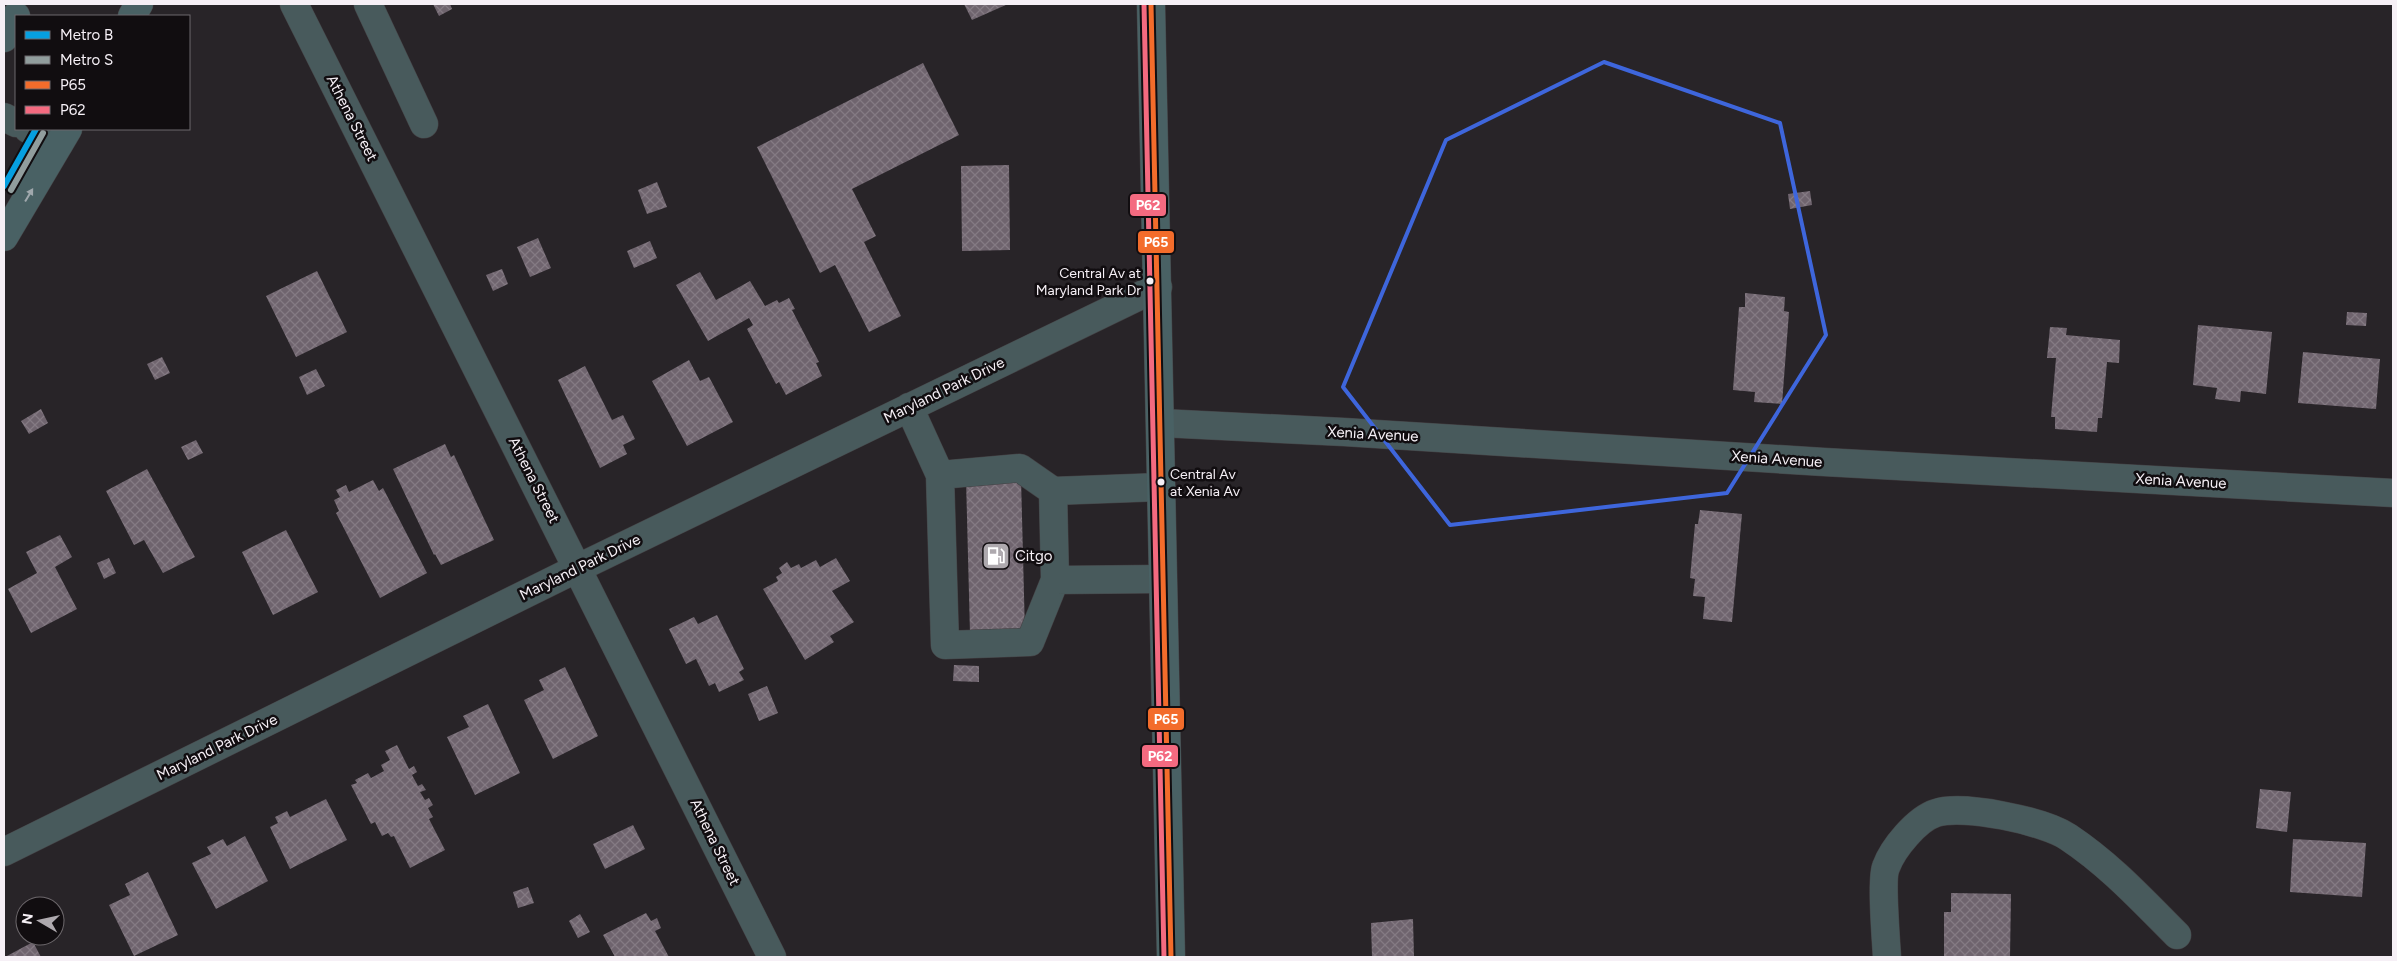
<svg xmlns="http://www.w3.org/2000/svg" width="2397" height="961" viewBox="0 0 2397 961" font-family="Figtree,sans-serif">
	<defs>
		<pattern id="building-cross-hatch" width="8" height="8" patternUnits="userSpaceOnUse" patternTransform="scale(1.25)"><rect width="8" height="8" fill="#6f646e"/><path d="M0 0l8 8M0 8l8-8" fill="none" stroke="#847a83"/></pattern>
	</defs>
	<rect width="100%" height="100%" fill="#282428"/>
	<path fill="url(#building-cross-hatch)" d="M 433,4 L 450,4 L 452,9 L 439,16 Z
		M 964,4 L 1008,4 L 972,20 Z
		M 923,63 L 959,135 L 852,189 L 876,236 L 864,242 L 901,316 L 869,332 L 835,265 L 820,273 L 757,147 Z
		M 1009,165 L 1010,250 L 962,251 L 961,166 Z
		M 657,182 L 667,207 L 647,214 L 638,190 Z
		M 1810,191 L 1812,205 L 1790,209 L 1788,194 Z
		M 538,238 L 551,268 L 530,277 L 517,247 Z
		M 650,241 L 657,258 L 634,268 L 627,251 Z
		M 502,269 L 508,284 L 493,291 L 486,275 Z
		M 317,271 L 347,332 L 296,357 L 266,296 Z
		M 700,272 L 716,300 L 750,281 L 765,306 L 777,300 L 779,303 L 789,298 L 795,309 L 792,310 L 819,362 L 816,363 L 822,376 L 786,395 L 779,382 L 776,384 L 747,329 L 753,325 L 749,318 L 708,341 L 676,285 Z
		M 1745,293 L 1785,297 L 1784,311 L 1789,312 L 1782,404 L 1754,402 L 1755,392 L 1733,390 L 1739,307 L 1745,307 Z
		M 2347,312 L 2367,313 L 2366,326 L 2346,325 Z
		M 2198,325 L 2272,332 L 2266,394 L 2241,391 L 2240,402 L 2215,399 L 2217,388 L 2193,385 Z
		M 2050,327 L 2067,328 L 2066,335 L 2120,340 L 2119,363 L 2107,362 L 2102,418 L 2098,418 L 2097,432 L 2055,429 L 2055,417 L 2051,417 L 2056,358 L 2047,358 Z
		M 2303,352 L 2380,359 L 2376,409 L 2298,403 Z
		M 162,357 L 170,373 L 155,380 L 147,364 Z
		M 689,360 L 700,381 L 709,377 L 733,422 L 687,446 L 652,381 Z
		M 585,366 L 612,420 L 623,415 L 635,439 L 623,445 L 627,454 L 600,468 L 558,380 Z
		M 316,369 L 325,386 L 307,395 L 299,377 Z
		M 41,409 L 48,423 L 29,434 L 21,421 Z
		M 196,440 L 203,453 L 188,460 L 181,447 Z
		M 445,444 L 451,457 L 454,455 L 494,540 L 441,565 L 435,554 L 434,555 L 393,469 Z
		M 147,469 L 195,557 L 163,573 L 144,540 L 134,545 L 106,491 Z
		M 1021,478 L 1025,633 L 970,634 L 966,479 Z
		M 373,480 L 379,491 L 383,488 L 427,573 L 380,598 L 336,513 L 339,511 L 334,500 L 340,497 L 336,490 L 346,485 L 349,492 Z
		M 1700,510 L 1742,514 L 1732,622 L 1703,619 L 1705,597 L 1693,596 L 1695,579 L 1690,578 L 1695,524 L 1698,524 Z
		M 286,530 L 318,592 L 273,615 L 242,552 Z
		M 60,535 L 72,557 L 55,567 L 77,609 L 31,633 L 8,589 L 37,573 L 26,552 Z
		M 109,558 L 116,573 L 104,579 L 97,563 Z
		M 836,558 L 850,581 L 832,591 L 854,622 L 830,636 L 834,642 L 805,660 L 763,589 L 778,581 L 776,577 L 782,573 L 779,568 L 787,562 L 791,568 L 799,564 L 801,568 L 816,560 L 820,567 Z
		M 717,615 L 744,669 L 739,672 L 744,680 L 719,692 L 715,683 L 709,686 L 696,659 L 686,664 L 669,629 L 694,617 L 698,624 Z
		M 954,665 L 979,666 L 979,682 L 953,681 Z
		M 565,667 L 598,736 L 553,759 L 524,700 L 544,690 L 539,680 Z
		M 767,686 L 778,713 L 759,721 L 748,694 Z
		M 488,704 L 520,773 L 475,795 L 447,737 L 469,727 L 463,716 Z
		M 397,745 L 409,769 L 414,766 L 417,772 L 412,775 L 418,786 L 422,784 L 426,790 L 420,792 L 425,800 L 429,798 L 433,805 L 428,808 L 433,817 L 429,819 L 445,850 L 410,868 L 394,836 L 391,837 L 388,833 L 382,836 L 375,822 L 371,824 L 351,785 L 357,783 L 355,780 L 368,773 L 371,778 L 384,771 L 381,765 L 390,760 L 385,751 Z
		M 2260,789 L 2291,792 L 2287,832 L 2256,828 Z
		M 326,799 L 347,840 L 290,869 L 270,827 L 278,823 L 275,817 L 287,811 L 290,817 Z
		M 633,825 L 645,849 L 605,869 L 593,844 Z
		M 245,836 L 268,881 L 216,909 L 192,863 L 211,854 L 207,847 L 223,839 L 227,846 Z
		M 2293,839 L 2366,843 L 2362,897 L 2290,892 Z
		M 148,872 L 178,935 L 134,956 L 109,905 L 130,895 L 125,884 Z
		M 528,887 L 534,903 L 518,908 L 513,892 Z
		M 1951,893 L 2011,894 L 2010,957 L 1944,957 L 1944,912 L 1951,912 Z
		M 646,913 L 651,921 L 657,918 L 661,928 L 655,931 L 669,957 L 615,957 L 603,935 Z
		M 580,914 L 590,932 L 578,938 L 569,921 Z
		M 1413,919 L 1414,957 L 1372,957 L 1371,923 Z
		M 33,942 L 41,957 L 5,957 Z"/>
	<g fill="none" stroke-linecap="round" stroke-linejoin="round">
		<defs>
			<path id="minor" d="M 294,4 L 772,957
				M 368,4 L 424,124
				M 4,117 L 16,123
				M 28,129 L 59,144
				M 909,407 L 940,475 L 945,645 L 1030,642 L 1055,580 L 1162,579
				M 1161,423 L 1344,432 L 1824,462 L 2393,493
				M 940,475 L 1020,468 L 1053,491
				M 1055,580 L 1053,491 L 1161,487
				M 4,852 L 578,568 L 1158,287
				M 1887,957 C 1886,941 1881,878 1886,867 C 1893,848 1917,819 1936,813 C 1963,804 2044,821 2068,837 C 2110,865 2141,899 2177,935"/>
			<path id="major" d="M 1151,4 L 1171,957
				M 132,16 L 139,4
				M 4,38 L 16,16
				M 4,237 L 68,129"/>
		</defs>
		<use href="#minor" stroke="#444144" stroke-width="29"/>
		<use href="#major" stroke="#444144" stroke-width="29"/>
		<use href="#minor" stroke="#485a5c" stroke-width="28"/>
		<use href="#major" stroke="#496164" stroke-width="28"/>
		<defs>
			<path id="bus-1" d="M 1151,4 L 1171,957"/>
			<path id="bus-2" d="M 1144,4 L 1164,957"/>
		</defs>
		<use href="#bus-1" stroke="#110d10" stroke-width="9"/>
		<use href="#bus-2" stroke="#110d10" stroke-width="9"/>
		<use href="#bus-1" stroke="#f36c2b" stroke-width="5"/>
		<use href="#bus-2" stroke="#f46a80" stroke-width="5"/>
		<defs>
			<path id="metro-1" d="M 4,186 L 36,129"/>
			<path id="metro-2" d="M 11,190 L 43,133"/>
		</defs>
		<use href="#metro-1" stroke="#110d10" stroke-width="10"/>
		<use href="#metro-2" stroke="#110d10" stroke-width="10"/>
		<use href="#metro-1" stroke="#069fe0" stroke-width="6"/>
		<use href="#metro-2" stroke="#919d9d" stroke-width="6"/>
	</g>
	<defs><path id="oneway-solid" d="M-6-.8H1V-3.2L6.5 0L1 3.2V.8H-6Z" transform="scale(1.25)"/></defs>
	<use fill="#a0a8ad" href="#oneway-solid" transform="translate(29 195) rotate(-59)"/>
	<path fill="none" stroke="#3e66dc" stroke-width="4" stroke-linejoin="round" d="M 1604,62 L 1780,123 L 1826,335 L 1727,493 L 1450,525 L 1343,387 L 1446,140 Z"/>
	<defs>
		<symbol id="fuel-square" viewBox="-11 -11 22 22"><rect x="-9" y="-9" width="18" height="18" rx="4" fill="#aea9ae" stroke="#110d10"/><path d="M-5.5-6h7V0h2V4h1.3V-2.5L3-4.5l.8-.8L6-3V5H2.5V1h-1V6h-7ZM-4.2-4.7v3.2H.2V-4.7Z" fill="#fff"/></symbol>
	</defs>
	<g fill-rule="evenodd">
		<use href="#fuel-square" x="980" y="540" width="32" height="32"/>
	</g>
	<g fill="#f6f0f6" stroke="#110d10" stroke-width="2">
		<circle cx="1150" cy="281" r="4.5"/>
		<circle cx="1161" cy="482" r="4.5"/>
	</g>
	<g text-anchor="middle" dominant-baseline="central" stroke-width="5" stroke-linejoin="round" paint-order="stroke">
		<g font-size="14" fill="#f6f0f6" stroke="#110d10" text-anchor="end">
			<text x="1141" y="273">Central Av at<tspan x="1141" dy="17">Maryland Park Dr</tspan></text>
			<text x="1170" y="474" text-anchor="start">Central Av<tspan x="1170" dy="17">at Xenia Av</tspan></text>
		</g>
		<g font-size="15" fill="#f6f0f6" stroke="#110d10">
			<text transform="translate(352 118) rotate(63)">Athena Street</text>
			<text transform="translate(944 390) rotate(-26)">Maryland Park Drive</text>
			<text transform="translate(1373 434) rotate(3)">Xenia Avenue</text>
			<text transform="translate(1777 459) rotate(4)">Xenia Avenue</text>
			<text transform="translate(534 480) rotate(63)">Athena Street</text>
			<text transform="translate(2181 481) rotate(3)">Xenia Avenue</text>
			<text transform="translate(580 567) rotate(-26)">Maryland Park Drive</text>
			<text transform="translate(217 747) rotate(-26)">Maryland Park Drive</text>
			<text transform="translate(715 842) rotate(64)">Athena Street</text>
		</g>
		<g font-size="15" fill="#f6f0f6" stroke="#110d10" text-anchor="start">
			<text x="1015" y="556">Citgo</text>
		</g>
	</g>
	<g stroke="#110d10" stroke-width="2">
		<rect x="1129" y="193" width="38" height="24" rx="5" fill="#f46a80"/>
		<rect x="1137" y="230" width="38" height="24" rx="5" fill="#f36c2b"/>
		<rect x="1147" y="707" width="38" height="24" rx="5" fill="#f36c2b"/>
		<rect x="1141" y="744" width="38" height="24" rx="5" fill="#f46a80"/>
	</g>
	<g font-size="14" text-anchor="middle" font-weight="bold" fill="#fff">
		<text x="1148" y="210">P62</text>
		<text x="1156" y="247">P65</text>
		<text x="1166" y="724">P65</text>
		<text x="1160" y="761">P62</text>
	</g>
	<rect width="2397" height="961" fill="none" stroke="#f6f0f6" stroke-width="10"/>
	<rect x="15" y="15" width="175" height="115" fill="#110d10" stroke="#6d686c"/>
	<rect x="25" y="31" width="25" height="8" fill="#069fe0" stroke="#6d686c"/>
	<text x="60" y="40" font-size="15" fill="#f6f0f6">Metro B</text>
	<rect x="25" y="56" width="25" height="8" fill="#919d9d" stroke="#6d686c"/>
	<text x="60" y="65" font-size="15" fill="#f6f0f6">Metro S</text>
	<rect x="25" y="81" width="25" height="8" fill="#f36c2b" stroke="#6d686c"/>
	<text x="60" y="90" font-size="15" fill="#f6f0f6">P65</text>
	<rect x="25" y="106" width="25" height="8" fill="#f46a80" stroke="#6d686c"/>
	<text x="60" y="115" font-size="15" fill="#f6f0f6">P62</text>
	<g transform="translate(40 921) rotate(279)"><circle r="24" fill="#110d10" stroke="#6d686c"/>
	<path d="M0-4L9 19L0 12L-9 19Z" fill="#aea9ae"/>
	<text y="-8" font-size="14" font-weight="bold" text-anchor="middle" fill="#f6f0f6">N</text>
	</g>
</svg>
